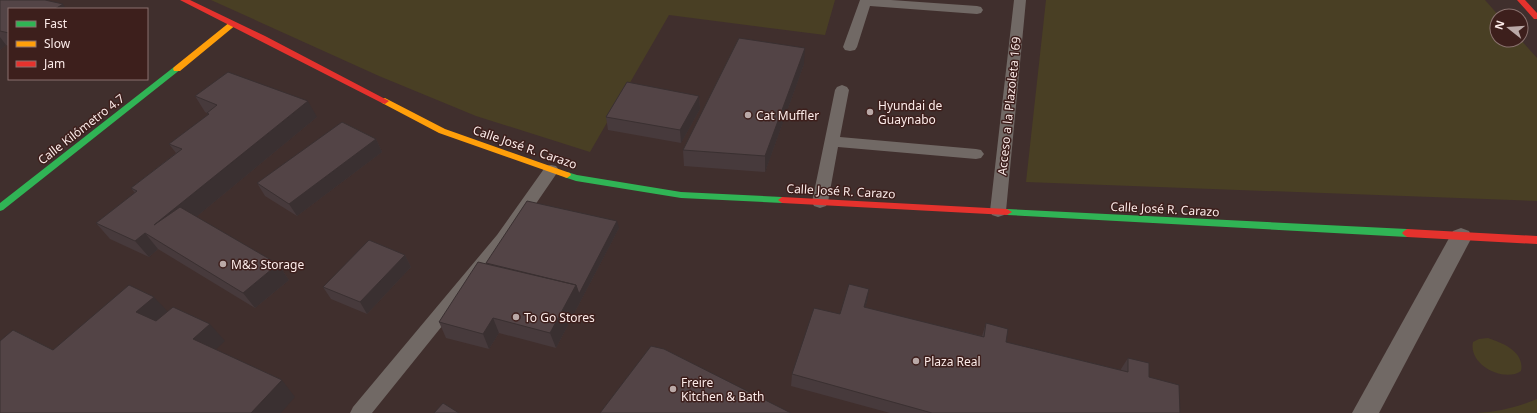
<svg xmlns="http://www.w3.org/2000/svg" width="1537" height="413" viewBox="0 0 1537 413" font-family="'Noto Sans',sans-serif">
	<rect width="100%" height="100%" fill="#402f2d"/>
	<path fill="#493f24" d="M 211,0 L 835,0 L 825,35 L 669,15 L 590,152 L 476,116 L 379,76 Z
		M 1046,0 L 1485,0 L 1499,16 L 1497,16 L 1497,40 L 1521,40 L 1537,58 L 1537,201 L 1026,182 Z
		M 1488,338 C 1503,343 1525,352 1521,371 C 1504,383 1468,365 1473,342 L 1479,339 Z
		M 1537,399 L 1537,413 L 1477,413 C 1497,412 1518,407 1537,399 Z"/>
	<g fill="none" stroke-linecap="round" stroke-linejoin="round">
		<path fill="#716965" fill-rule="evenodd" d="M 860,0 L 891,0 L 977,6 L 981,7 L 983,10 L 981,13 L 977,14 L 870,6 L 857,47 L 855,50 L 850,51 L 845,50 L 843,47 Z
			M 1014,0 L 1026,0 L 1006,211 L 1004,215 L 998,217 L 992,215 L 990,211 Z
			M 842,85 L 847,87 L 849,90 L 840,137 L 976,149 L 981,150 L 984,154 L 981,158 L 976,159 L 838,147 L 828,202 L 826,206 L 820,208 L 814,206 L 812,202 L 835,90 L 837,87 Z
			M 551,165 L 556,166 L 559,170 L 509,243 L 372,413 L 350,413 L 353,407 L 497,235 L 546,166 Z"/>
		<path fill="#716965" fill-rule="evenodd" d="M 1461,228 L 1469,231 L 1472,237 L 1379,413 L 1352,413 L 1453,231 Z"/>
		<path fill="#30b455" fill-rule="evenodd" d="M 174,67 L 180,67 L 181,69 L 3,210 L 0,211 L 0,203 Z
			M 567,172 L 577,175 L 681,192 L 782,197 L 786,200 L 782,203 L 681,198 L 576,181 L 564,177 L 563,175 Z
			M 1007,209 L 1407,229 L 1410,231 L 1412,233 L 1410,235 L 1407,237 L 1007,215 L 1002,212 Z"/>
		<path fill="#ff9f0a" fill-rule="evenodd" d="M 230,22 L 233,22 L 237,24 L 180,71 L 174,71 L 173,69 L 174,67 Z
			M 385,98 L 445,129 L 570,173 L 571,175 L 567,178 L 564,177 L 439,133 L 382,103 L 381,101 L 382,99 Z"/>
		<path fill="#e5322d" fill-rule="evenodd" d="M 180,0 L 190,0 L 265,36 L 389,101 L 385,104 L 382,103 Z
			M 1517,0 L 1525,0 L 1537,13 L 1537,19 L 1534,19 Z
			M 782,197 L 1007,209 L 1012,212 L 1007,215 L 782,203 L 778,200 Z
			M 1407,229 L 1537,236 L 1537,244 L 1407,237 L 1404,235 L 1402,233 L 1404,231 Z"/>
	</g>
	<path fill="#473a3c" d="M 0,0 L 9,9 L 9,46 L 6,45 L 0,50 Z
		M 804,64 L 765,172 L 684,166 L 683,150 Z
		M 195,96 L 317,117 L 196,217 L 278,264 L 289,280 L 255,308 L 158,249 L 149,257 L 110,239 L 96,223 L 135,193 L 131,188 L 176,153 L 169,144 L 208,115 L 207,113 L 205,112 Z
		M 699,96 L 700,109 L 681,143 L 608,130 L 606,117 Z
		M 376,139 L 382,152 L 297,216 L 265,196 L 257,183 Z
		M 619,228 L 556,348 L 499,333 L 489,349 L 446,338 L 439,322 L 486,263 Z
		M 405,255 L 411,267 L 367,314 L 331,299 L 323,287 Z
		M 867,301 L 865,308 L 982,336 L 986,323 L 1006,342 L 1121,370 L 1121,369 L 1128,358 L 1149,377 L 1180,413 L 890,413 L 791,386 L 792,374 Z"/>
	<path fill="#3a3031" d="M 63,4 L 66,9 L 55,9 Z
		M 0,37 L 6,45 L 0,50 Z
		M 805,48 L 804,64 L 765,172 L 765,156 Z
		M 699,96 L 700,109 L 681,143 L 680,130 Z
		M 308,101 L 317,117 L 167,241 L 154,225 Z
		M 376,139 L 382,152 L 297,216 L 289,204 Z
		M 617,221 L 619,228 L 556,348 L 550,333 L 576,285 Z
		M 145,233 L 158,249 L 149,257 L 135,241 Z
		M 405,255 L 411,267 L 367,314 L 360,302 Z
		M 278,264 L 289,280 L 255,308 L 243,293 Z
		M 869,289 L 867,301 L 862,319 L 864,307 Z
		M 154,297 L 170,314 L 153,329 L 136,312 Z
		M 493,318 L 499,333 L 489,349 L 483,334 Z
		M 210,324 L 225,341 L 209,356 L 193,339 Z
		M 282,380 L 295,397 L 281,413 L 251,413 Z"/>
	<path fill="#534446" stroke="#3a3031" d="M 0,0 L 45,0 L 63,4 L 55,9 L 9,9 L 9,33 L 0,31 Z
		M 739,38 L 805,48 L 765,156 L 683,150 Z
		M 228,72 L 308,101 L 154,225 L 180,207 L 278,264 L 243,293 L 145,233 L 135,241 L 96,223 L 137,191 L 131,188 L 182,149 L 169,144 L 209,114 L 207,113 L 217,105 L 195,96 Z
		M 627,82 L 699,96 L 680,130 L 606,117 Z
		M 342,122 L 376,139 L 289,204 L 257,183 Z
		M 527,201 L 617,221 L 579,294 L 576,285 L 486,263 Z
		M 369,240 L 405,255 L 360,302 L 323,287 Z
		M 478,262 L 576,285 L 550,333 L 493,318 L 483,334 L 439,322 Z
		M 849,284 L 869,289 L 864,307 L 984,337 L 986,323 L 1008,329 L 1006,342 L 1128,372 L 1128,358 L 1149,363 L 1149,377 L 1179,385 L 1180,413 L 932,413 L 792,374 L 814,308 L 840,314 Z
		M 129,285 L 154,297 L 136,312 L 156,321 L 173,307 L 210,324 L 193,339 L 282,380 L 251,413 L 0,413 L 0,341 L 13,330 L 53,350 Z
		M 651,346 L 664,349 L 791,413 L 600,413 Z
		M 443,403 L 459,413 L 434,413 Z"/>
	<g fill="#baa9a7" stroke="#3d1f1c" stroke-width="1.5">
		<circle cx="870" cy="112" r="4"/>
		<circle cx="748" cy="115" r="4"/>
		<circle cx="223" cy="264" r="4"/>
		<circle cx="516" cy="317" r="4"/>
		<circle cx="916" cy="361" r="4"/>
		<circle cx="673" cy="389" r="4"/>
	</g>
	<g text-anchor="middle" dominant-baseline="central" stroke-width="3" stroke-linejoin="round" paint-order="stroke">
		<g font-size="12" fill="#fcebe9" stroke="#3d1f1c" text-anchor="start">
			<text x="878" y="105">Hyundai de<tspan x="878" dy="14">Guaynabo</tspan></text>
			<text x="756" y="115">Cat Muffler</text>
			<text x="231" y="264">M&amp;S Storage</text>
			<text x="524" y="317">To Go Stores</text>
			<text x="924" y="361">Plaza Real</text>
			<text x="681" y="382">Freire<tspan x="681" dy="14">Kitchen &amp; Bath</tspan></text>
		</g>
		<g font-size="12" fill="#fcebe9" stroke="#3d1f1c">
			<text transform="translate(1009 106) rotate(-84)">Acceso a la Plazoleta 169</text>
			<text transform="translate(81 129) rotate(-38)">Calle Kilómetro 4.7</text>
			<text transform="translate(525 147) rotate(19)">Calle José R. Carazo</text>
			<text transform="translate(841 191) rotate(3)">Calle José R. Carazo</text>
			<text transform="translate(1165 209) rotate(3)">Calle José R. Carazo</text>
		</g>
	</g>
	<rect x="8" y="8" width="140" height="72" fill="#3d1f1c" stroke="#89716e"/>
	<rect x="16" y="21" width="20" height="6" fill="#30b455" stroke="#89716e"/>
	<text x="44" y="28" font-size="12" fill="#fcebe9">Fast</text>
	<rect x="16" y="41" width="20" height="6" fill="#ff9f0a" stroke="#89716e"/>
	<text x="44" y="48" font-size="12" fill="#fcebe9">Slow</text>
	<rect x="16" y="61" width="20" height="6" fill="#e5322d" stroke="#89716e"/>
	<text x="44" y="68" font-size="12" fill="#fcebe9">Jam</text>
	<g transform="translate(1509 28) rotate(287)"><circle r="19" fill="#3d1f1c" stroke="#89716e"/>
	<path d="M0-3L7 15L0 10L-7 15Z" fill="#baa9a7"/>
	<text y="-6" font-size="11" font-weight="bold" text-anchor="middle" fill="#fcebe9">N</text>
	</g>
</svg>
